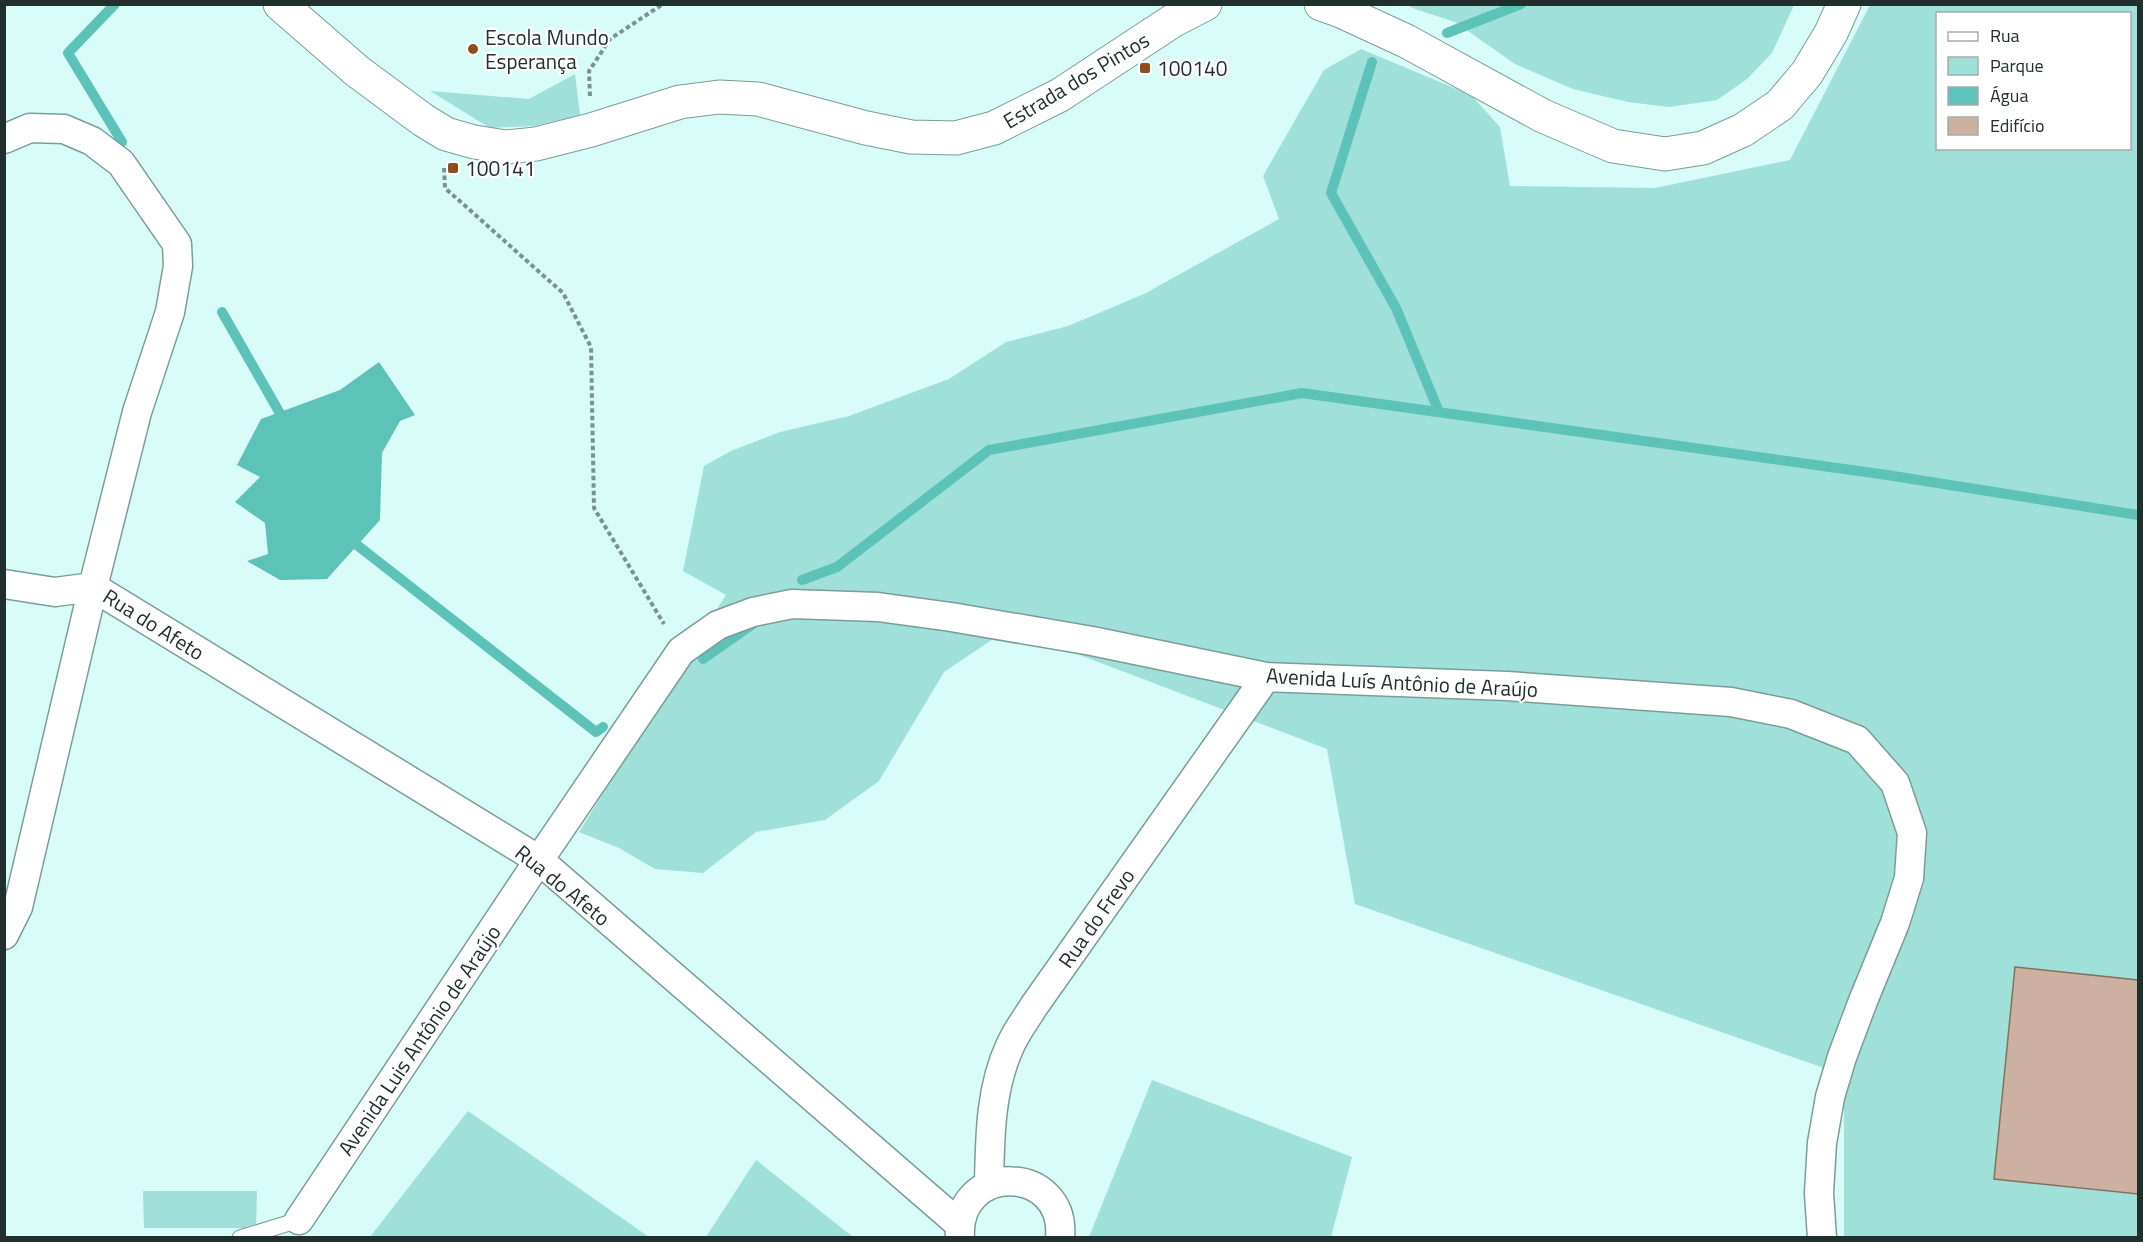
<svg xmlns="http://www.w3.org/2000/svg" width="2143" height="1242" viewBox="0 0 2143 1242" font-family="'Titillium Web',sans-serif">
	<rect width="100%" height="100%" fill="#d8fcf7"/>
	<path fill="#9fe0d8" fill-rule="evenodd" d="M 1407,5 L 1794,4 L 1794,5 L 1772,53 L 1747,79 L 1717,100 L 1669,107 L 1628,102 L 1573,89 L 1515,64 L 1455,22 L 1415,9 Z
		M 1870,5 L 2138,5 L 2138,1237 L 1844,1237 L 1844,1075 L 1355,904 L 1327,749 L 1048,643 L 1002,633 L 944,672 L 879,781 L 825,820 L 756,832 L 703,873 L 655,869 L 619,848 L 579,832 L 726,595 L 683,571 L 704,466 L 731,451 L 780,432 L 849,416 L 949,379 L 1006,342 L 1068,326 L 1144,294 L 1279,219 L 1263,176 L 1324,70 L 1361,49 L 1471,95 L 1500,127 L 1510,186 L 1655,188 L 1790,160 ZM 1938,14 L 2130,14 L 2130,148 L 1938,148 Z
		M 575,74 L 580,115 L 533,126 L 490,128 L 430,91 L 529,99 Z
		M 1152,1080 L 1352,1157 L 1331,1237 L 1089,1237 Z
		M 468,1111 L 649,1237 L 370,1237 Z
		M 756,1160 L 853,1237 L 706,1237 Z
		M 143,1191 L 257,1191 L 256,1228 L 144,1228 Z"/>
	<path fill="#5dc3b8" d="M 379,362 L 415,415 L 400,421 L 382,453 L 380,520 L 327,579 L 280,580 L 247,561 L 268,554 L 265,523 L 235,502 L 260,477 L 237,465 L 261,419 L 340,390 Z"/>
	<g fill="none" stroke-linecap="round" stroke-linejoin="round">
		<path stroke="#5dc3b8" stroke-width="10" d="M 115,4 L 68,53 L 122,142
			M 1447,33 L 1521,4
			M 1372,62 L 1331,193 L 1396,308 L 1439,412
			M 222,312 L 286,424
			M 350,533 L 357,545 L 596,732 L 603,727
			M 802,580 L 837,567 L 989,450 L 1302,393 L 1887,475 L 2138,515
			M 703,659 L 753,624"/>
	</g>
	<path fill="#ccb1a1" stroke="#876f60" stroke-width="1.5" d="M 2015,967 L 2138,980 L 2138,1194 L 1994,1179 Z"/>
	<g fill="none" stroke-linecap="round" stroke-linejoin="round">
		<defs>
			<path id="lane" d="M 240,1238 L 299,1220"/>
			<path id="street" d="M 4,139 L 30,128 L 64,129 L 92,141 L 121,163 L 177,244 L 178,266 L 170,312 L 137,412 L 93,587 L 18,907 L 4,935
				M 4,584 L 55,592 L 93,587
				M 93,587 L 539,860 L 959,1224
				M 989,1184 C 990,1138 990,1089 1010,1046 C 1016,1032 1026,1019 1034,1006 L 1266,677
				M 299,1220 L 539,860 L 681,651 L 718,625 L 753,612 L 792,604 L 878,607 L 951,617 L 1092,641 L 1266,677 L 1507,686 L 1731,702 L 1791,714 L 1857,740 L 1895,783 L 1912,833 L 1909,878 L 1895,923 L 1863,1001 L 1842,1057 L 1830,1097 L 1822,1143 L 1819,1193 L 1822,1238
				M 960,1238 C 955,1161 1067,1164 1060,1238"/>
			<path id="secondary" d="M 280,4 L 357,71 L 423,120 L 446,134 L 474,142 L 506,147 L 536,144 L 591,130 L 680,102 L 719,97 L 758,99 L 866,128 L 911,137 L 956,138 L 994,128 L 1060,95 L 1174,20 L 1205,4
				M 1321,4 L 1341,11 L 1406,41 L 1543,116 L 1613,146 L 1665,154 L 1703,148 L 1743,130 L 1780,105 L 1807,73 L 1831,33 L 1844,4"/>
		</defs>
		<use href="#lane" stroke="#7b9d99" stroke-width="17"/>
		<use href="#street" stroke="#7b9d99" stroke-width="31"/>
		<use href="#secondary" stroke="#7b9d99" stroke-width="35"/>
		<path stroke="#7a938f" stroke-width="4" stroke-dasharray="4.5 3" stroke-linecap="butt" d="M 590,96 L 589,71 L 610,39 L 663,4
			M 444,168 L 445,188 L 563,293 L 591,347 L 594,508 L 664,624"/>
		<use href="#lane" stroke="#fff" stroke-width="15"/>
		<use href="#street" stroke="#fff" stroke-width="28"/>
		<use href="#secondary" stroke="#fff" stroke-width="33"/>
	</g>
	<g fill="#904d1e" stroke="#fff" stroke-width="2">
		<circle cx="473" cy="49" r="6"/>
		<rect x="1139" y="62" width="12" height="12" rx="3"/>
		<rect x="447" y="162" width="12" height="12" rx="3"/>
	</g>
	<g text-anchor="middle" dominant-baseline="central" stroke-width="4.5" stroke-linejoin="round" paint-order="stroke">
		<g font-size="21" fill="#212f2d" stroke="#fff" text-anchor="start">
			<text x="485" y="37">Escola Mundo<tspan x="485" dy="24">Esperança</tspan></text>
			<text x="1157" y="68">100140</text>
			<text x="465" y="168">100141</text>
		</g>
		<g font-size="21" fill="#212f2d" stroke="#fff">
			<text transform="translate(1076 80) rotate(-31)">Estrada dos Pintos</text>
			<text transform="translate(154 624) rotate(32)">Rua do Afeto</text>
			<text transform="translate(1402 682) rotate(3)">Avenida Luís Antônio de Araújo</text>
			<text transform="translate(563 885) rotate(39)">Rua do Afeto</text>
			<text transform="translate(1096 918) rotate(-55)">Rua do Frevo</text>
			<text transform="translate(419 1040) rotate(-56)">Avenida Luis Antônio de Araújo</text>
		</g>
	</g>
	<rect width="2143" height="1242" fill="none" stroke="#212f2d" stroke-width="12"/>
	<rect x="1936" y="12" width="195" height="138" fill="#ffffff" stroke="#a6acab" stroke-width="1.5"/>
	<rect x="1948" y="32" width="30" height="9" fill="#ffffff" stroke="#a6acab" stroke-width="1.5"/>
	<text x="1990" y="42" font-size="18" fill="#212f2d">Rua</text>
	<rect x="1948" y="57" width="30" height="18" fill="#9fe0d8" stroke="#a6acab" stroke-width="1.5"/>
	<text x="1990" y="72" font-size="18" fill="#212f2d">Parque</text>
	<rect x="1948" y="87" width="30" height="18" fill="#5dc3b8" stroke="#a6acab" stroke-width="1.5"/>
	<text x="1990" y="102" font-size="18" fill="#212f2d">Água</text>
	<rect x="1948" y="117" width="30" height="18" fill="#ccb1a1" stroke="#a6acab" stroke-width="1.5"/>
	<text x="1990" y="132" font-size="18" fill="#212f2d">Edifício</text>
</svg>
